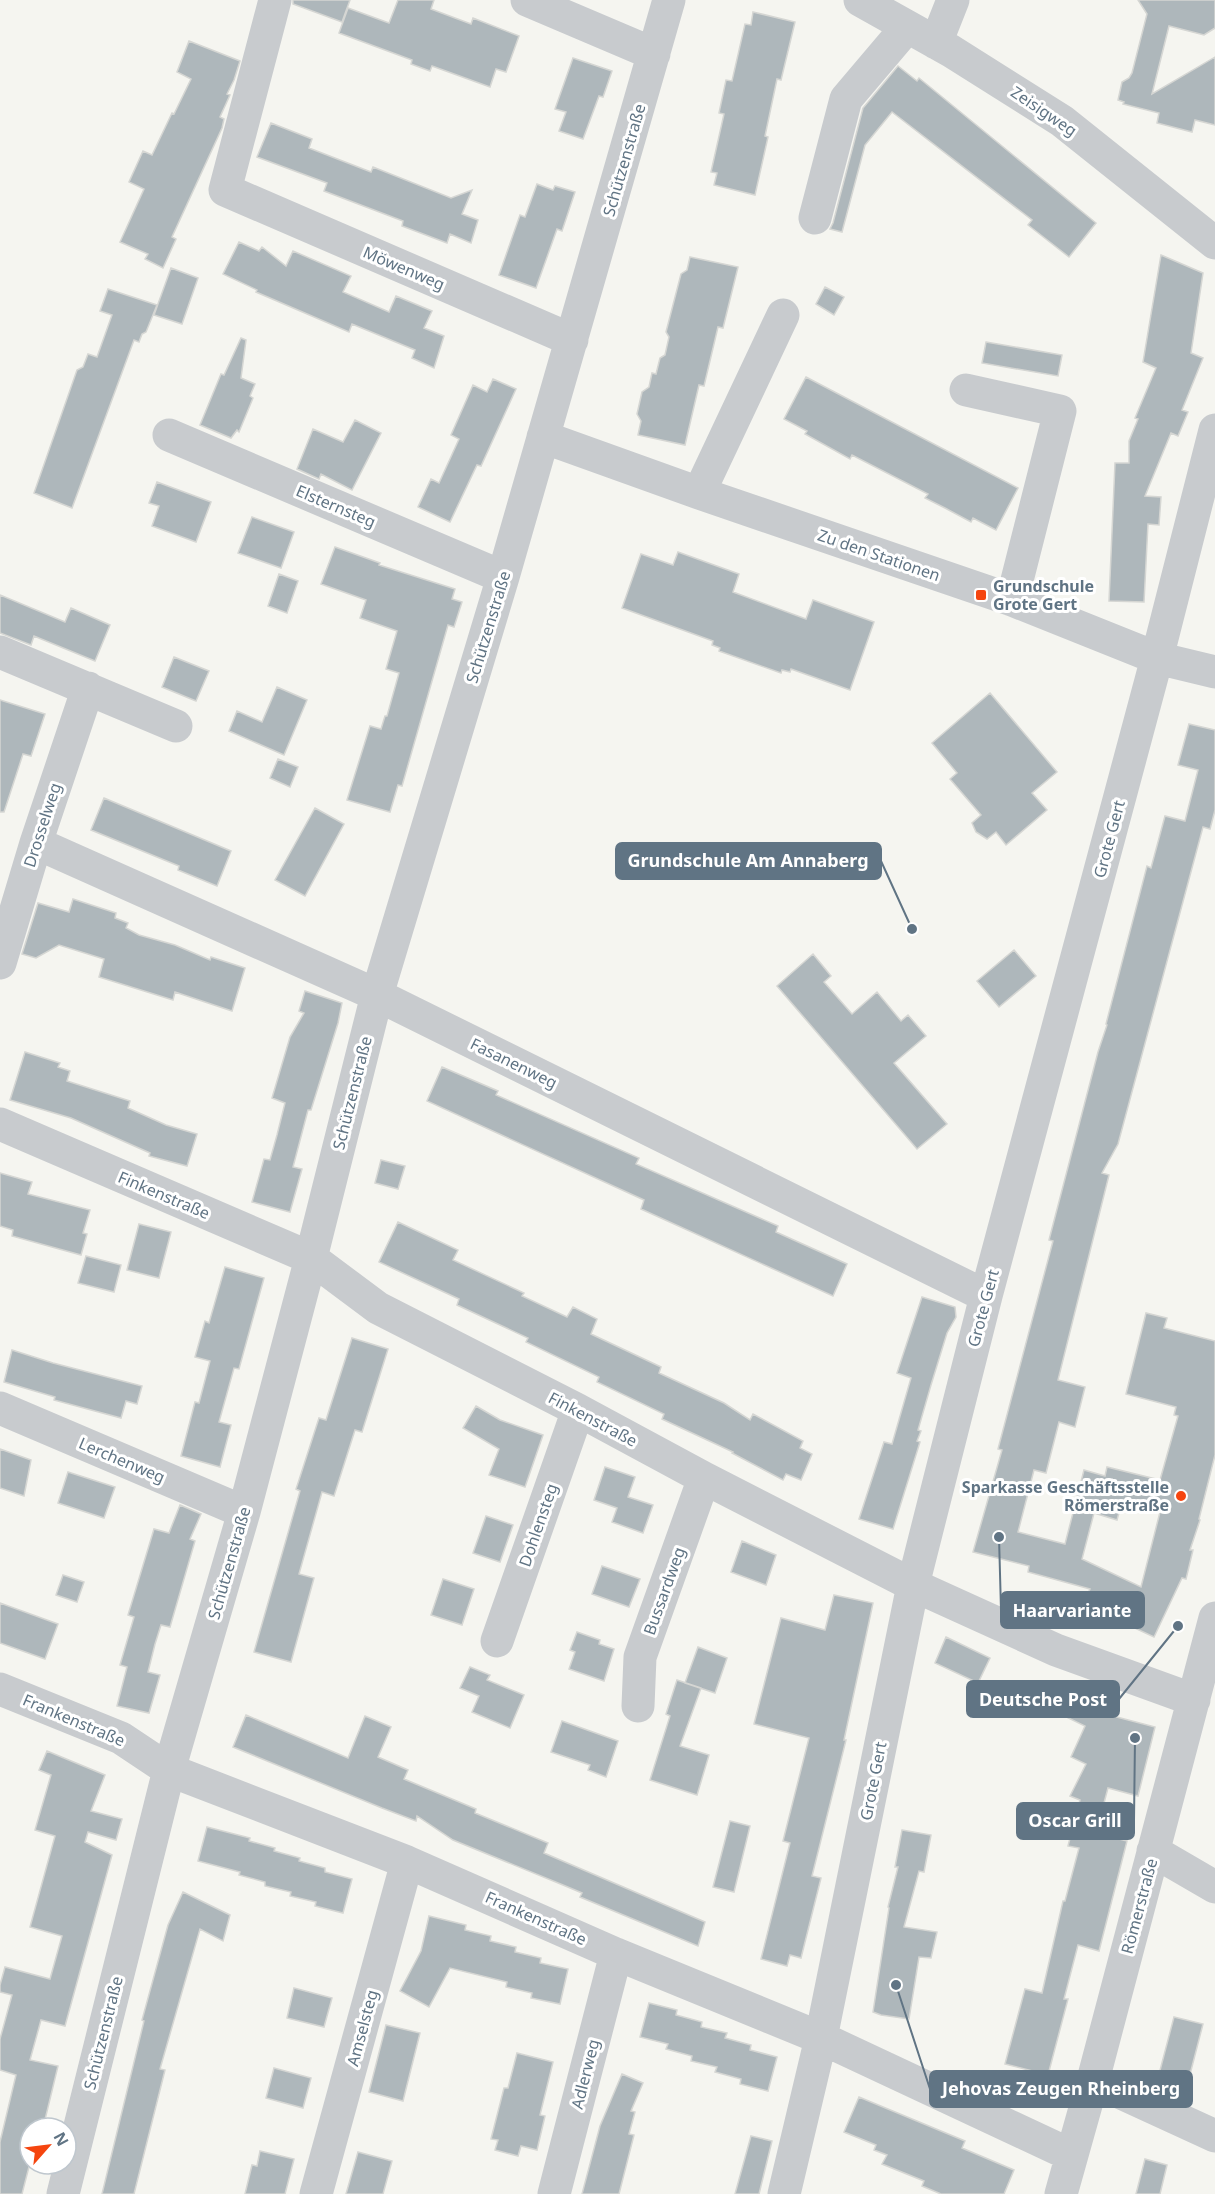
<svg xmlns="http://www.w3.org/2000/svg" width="1215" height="2194" viewBox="0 0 1215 2194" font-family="'Noto Sans',sans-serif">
	<rect width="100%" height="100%" fill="#f5f5f0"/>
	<path fill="#aeb7bb" stroke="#d5d6d3" stroke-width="1.5" fill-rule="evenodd" d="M 293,0 L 350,0 L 342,22 L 293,4 Z
		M 398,0 L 434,0 L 431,9 L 471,24 L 473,18 L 519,36 L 506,72 L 496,69 L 490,87 L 432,66 L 430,71 L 411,64 L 412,60 L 339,33 L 348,8 L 389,23 Z
		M 1138,0 L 1215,0 L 1215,28 L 1204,35 L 1169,26 L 1152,94 L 1215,57 L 1215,125 L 1195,120 L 1192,132 L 1157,123 L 1159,113 L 1123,104 L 1124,102 L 1118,100 L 1122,82 L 1129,78 L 1132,73 L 1147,14 Z
		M 753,12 L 795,22 L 781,80 L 777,79 L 765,136 L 768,137 L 755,195 L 714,185 L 717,173 L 711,172 L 724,114 L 719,113 L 726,80 L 732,81 L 745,24 L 751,25 Z
		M 189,41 L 240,61 L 234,80 L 227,94 L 230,95 L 220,117 L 224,119 L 222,128 L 172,237 L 176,239 L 163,268 L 145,259 L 148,254 L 120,242 L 144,189 L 129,182 L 143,151 L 152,155 L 172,113 L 174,114 L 191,79 L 177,72 Z
		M 573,58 L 612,71 L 603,97 L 599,96 L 583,139 L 559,131 L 566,112 L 555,109 Z
		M 898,66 L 917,81 L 919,78 L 1096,223 L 1069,257 L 1028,225 L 1032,220 L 892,112 L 865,145 L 842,232 L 830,229 L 833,223 L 863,108 Z
		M 271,123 L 312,139 L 309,148 L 371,172 L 373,167 L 451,198 L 472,190 L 462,214 L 478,220 L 471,243 L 450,234 L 447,243 L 402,226 L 403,221 L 324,191 L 327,183 L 257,157 Z
		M 537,184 L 553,190 L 555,186 L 575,192 L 562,231 L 557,229 L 536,288 L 499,275 L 520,215 L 525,217 Z
		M 239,242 L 259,251 L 262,247 L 286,266 L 293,251 L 351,276 L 343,292 L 389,312 L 396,296 L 432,311 L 424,328 L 444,336 L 434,368 L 412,358 L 415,350 L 352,324 L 349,332 L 256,292 L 257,290 L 223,274 Z
		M 1161,255 L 1203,273 L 1191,353 L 1203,358 L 1182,410 L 1188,412 L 1178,436 L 1171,433 L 1145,496 L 1161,497 L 1159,525 L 1148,524 L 1144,602 L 1109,601 L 1115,463 L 1129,463 L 1129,441 L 1138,419 L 1135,418 L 1156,368 L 1143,362 Z
		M 690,257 L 738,267 L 723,328 L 718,327 L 704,386 L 699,385 L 685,445 L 638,435 L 641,421 L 637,414 L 642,392 L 649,387 L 652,373 L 656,374 L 660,358 L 665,355 L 669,337 L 666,332 L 681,274 L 687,270 Z
		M 171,268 L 198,278 L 182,324 L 154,315 Z
		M 825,287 L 844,297 L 834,315 L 816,304 Z
		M 108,289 L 157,305 L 146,332 L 142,334 L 139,342 L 134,340 L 72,508 L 34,493 L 77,370 L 83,367 L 88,354 L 97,357 L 112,315 L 100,311 Z
		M 241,338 L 246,340 L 241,378 L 255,384 L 250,396 L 253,398 L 239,432 L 237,430 L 231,438 L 200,425 L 221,374 L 224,375 Z
		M 986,342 L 1062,355 L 1058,376 L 982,363 Z
		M 806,377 L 1018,488 L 996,530 L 973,518 L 971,522 L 945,508 L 925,498 L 928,494 L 852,455 L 850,459 L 805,434 L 807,431 L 784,419 Z
		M 493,379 L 516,389 L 481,466 L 477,465 L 450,522 L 418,507 L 431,479 L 439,483 L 459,439 L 451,435 L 473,385 L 487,392 Z
		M 355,420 L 381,433 L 352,490 L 321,474 L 319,479 L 297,469 L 313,429 L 343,442 Z
		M 157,482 L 211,502 L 196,542 L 152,526 L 159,506 L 149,503 Z
		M 252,517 L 294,532 L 281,568 L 238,553 Z
		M 335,547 L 380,563 L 379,565 L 455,589 L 452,599 L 462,602 L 454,627 L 448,625 L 402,786 L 398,785 L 390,812 L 347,800 L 370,726 L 381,729 L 385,716 L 387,716 L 399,673 L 386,669 L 397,631 L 360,618 L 366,600 L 321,584 Z
		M 678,552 L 739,574 L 733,592 L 806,619 L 813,600 L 874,622 L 850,690 L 791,669 L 790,672 L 782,670 L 781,673 L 719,651 L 720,648 L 712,645 L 713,641 L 622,608 L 641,554 L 673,565 Z
		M 279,574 L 298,581 L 287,613 L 268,606 Z
		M 0,595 L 65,622 L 71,608 L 110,625 L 95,661 L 34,636 L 31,645 L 0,633 Z
		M 174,657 L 209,671 L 196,701 L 162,687 Z
		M 277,687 L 307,700 L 284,755 L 229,731 L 237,711 L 262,722 Z
		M 990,693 L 1057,772 L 1032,793 L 1047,810 L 1006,845 L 996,832 L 987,839 L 976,832 L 972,823 L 981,815 L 950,779 L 957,773 L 932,743 Z
		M 0,700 L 45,714 L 31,756 L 23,754 L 4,812 L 0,812 Z
		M 1189,724 L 1215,730 L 1215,810 L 1210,829 L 1203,827 L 1118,1144 L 1102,1173 L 1109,1175 L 1058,1380 L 1085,1387 L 1075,1427 L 1059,1422 L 1046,1473 L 1034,1470 L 1018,1532 L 1065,1544 L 1084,1470 L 1105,1476 L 1107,1467 L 1160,1480 L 1178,1416 L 1174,1415 L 1176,1407 L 1126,1394 L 1146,1313 L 1167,1318 L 1164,1328 L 1215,1341 L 1215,1455 L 1199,1519 L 1200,1520 L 1190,1550 L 1193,1550 L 1186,1579 L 1182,1578 L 1154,1637 L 1083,1604 L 1090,1589 L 1028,1572 L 1029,1566 L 973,1552 L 1002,1450 L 998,1449 L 1053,1241 L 1049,1240 L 1098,1052 L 1107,1025 L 1106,1024 L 1147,866 L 1151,868 L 1165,816 L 1185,821 L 1198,770 L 1178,765 ZM 1122,1502 L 1160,1512 L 1141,1587 L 1082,1559 L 1094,1513 L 1117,1520 Z
		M 278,759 L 298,767 L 290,787 L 270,778 Z
		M 104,798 L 231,851 L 217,886 L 178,870 L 179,866 L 91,830 Z
		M 315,808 L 344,824 L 305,896 L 275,880 Z
		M 73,899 L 116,913 L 115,918 L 128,923 L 126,928 L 139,935 L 175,945 L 210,960 L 211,957 L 245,968 L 232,1011 L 175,992 L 173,1000 L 99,977 L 104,959 L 59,945 L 36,958 L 22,954 L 38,903 L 69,912 Z
		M 1014,950 L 1036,976 L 999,1007 L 977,981 Z
		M 813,954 L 831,976 L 824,982 L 852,1014 L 877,992 L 901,1021 L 908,1015 L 926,1036 L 894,1063 L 947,1124 L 917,1149 L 777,986 Z
		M 305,991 L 342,1003 L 338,1023 L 311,1110 L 308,1110 L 293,1167 L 302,1169 L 290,1212 L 252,1202 L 264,1159 L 270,1160 L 277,1135 L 285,1103 L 272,1098 L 290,1037 L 304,1013 L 299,1011 Z
		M 25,1052 L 60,1063 L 58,1067 L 70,1071 L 67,1081 L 130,1101 L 128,1108 L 166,1125 L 197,1134 L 187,1166 L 149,1156 L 150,1153 L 71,1118 L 10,1100 Z
		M 442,1067 L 498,1091 L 496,1095 L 639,1158 L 636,1164 L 778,1226 L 776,1232 L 847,1264 L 833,1296 L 641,1209 L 644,1200 L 427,1101 Z
		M 381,1160 L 405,1166 L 398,1189 L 375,1183 Z
		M 0,1173 L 32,1182 L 28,1194 L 90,1210 L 83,1233 L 87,1234 L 81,1255 L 12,1236 L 13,1230 L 0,1226 Z
		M 398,1222 L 458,1250 L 453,1260 L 524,1293 L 522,1296 L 567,1317 L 573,1307 L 597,1319 L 591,1334 L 661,1367 L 659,1373 L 724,1403 L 750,1420 L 753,1414 L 803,1441 L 800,1448 L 812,1454 L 801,1480 L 786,1474 L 783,1480 L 732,1453 L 733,1452 L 662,1419 L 664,1414 L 597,1382 L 599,1377 L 526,1342 L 528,1338 L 457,1305 L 459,1299 L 379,1262 Z
		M 139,1224 L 171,1232 L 159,1278 L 127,1270 Z
		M 86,1256 L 121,1265 L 114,1292 L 78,1283 Z
		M 225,1267 L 264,1278 L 239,1369 L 234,1368 L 219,1422 L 231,1425 L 220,1467 L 181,1456 L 195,1402 L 199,1403 L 210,1361 L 195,1357 L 205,1321 L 209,1323 Z
		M 922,1297 L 955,1307 L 956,1317 L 947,1333 L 931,1385 L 918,1430 L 921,1431 L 917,1441 L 920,1442 L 893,1529 L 859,1519 L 884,1442 L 892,1444 L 911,1378 L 897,1373 Z
		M 352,1338 L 388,1349 L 362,1432 L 355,1430 L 334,1496 L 322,1492 L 299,1574 L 314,1578 L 291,1662 L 254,1652 L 300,1491 L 296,1489 L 299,1480 L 319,1418 L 326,1420 Z
		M 12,1350 L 53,1363 L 142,1386 L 137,1404 L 126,1401 L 121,1418 L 54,1400 L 55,1397 L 4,1382 Z
		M 476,1406 L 500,1420 L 543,1435 L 525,1487 L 489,1475 L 499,1449 L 463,1428 Z
		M 0,1449 L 31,1460 L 24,1496 L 0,1488 Z
		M 605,1467 L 635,1477 L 628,1497 L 653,1505 L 643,1533 L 612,1522 L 617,1508 L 594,1500 Z
		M 68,1472 L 115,1487 L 104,1518 L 58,1503 Z
		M 180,1505 L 201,1514 L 190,1539 L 195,1541 L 170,1627 L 161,1625 L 155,1644 L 148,1672 L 160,1675 L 149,1713 L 117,1706 L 127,1667 L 120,1665 L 134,1617 L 128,1615 L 154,1529 L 169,1533 Z
		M 486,1516 L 513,1525 L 500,1562 L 473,1553 Z
		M 742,1541 L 776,1555 L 766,1585 L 731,1572 Z
		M 602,1566 L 640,1579 L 629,1607 L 592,1594 Z
		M 63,1575 L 84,1582 L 77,1602 L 56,1595 Z
		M 443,1579 L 474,1589 L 462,1625 L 431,1615 Z
		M 834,1595 L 873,1603 L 844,1740 L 846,1740 L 812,1876 L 821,1878 L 801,1958 L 790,1955 L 787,1966 L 761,1959 L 790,1843 L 783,1841 L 809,1738 L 754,1724 L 781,1618 L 825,1630 Z
		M 0,1603 L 58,1624 L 45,1659 L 0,1643 Z
		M 577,1632 L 600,1640 L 599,1644 L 614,1649 L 604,1681 L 569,1669 L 575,1652 L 570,1650 Z
		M 946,1637 L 990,1658 L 978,1683 L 935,1663 Z
		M 698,1647 L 727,1658 L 715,1693 L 685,1683 Z
		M 470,1667 L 490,1675 L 487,1680 L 524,1695 L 510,1728 L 472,1712 L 479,1696 L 460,1688 Z
		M 677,1680 L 701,1688 L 680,1746 L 709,1755 L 697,1795 L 650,1780 L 670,1716 L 666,1714 Z
		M 1068,1693 L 1113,1716 L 1155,1727 L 1138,1796 L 1108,1788 L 1096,1833 L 1127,1841 L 1099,1951 L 1078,1945 L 1064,1999 L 1068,1999 L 1048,2075 L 1005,2064 L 1025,1989 L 1042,1993 L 1063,1901 L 1065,1901 L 1079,1848 L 1068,1846 L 1080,1800 L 1070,1796 L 1086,1764 L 1071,1757 L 1085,1726 L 1058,1713 Z
		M 246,1715 L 348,1758 L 365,1716 L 391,1727 L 378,1757 L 408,1770 L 404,1779 L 476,1809 L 475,1813 L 548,1843 L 544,1853 L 705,1922 L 698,1946 L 580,1897 L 582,1893 L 563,1885 L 453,1840 L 417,1816 L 416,1821 L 382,1808 L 233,1747 Z
		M 562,1721 L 618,1741 L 606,1777 L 588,1770 L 590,1765 L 551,1752 Z
		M 47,1751 L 105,1775 L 91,1811 L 122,1819 L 116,1840 L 88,1832 L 85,1842 L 112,1855 L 65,2026 L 41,2020 L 30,2060 L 58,2066 L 43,2128 L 30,2128 L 30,2163 L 22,2194 L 0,2194 L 0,2142 L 16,2075 L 0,2070 L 0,2039 L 12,1995 L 0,1992 L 0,1985 L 5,1967 L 50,1979 L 62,1936 L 30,1927 L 55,1836 L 35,1830 L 51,1775 L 39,1770 Z
		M 730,1821 L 750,1826 L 734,1892 L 713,1887 Z
		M 207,1827 L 250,1838 L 249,1841 L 275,1848 L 274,1851 L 300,1858 L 299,1861 L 325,1868 L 325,1872 L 352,1879 L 343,1913 L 315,1906 L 316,1902 L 290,1896 L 291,1892 L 265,1886 L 265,1882 L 239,1875 L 240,1872 L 198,1861 Z
		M 902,1830 L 931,1835 L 924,1872 L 919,1871 L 904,1927 L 937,1932 L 931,1958 L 919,1957 L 909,2019 L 881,2015 L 873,2012 L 889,1908 L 888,1907 L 898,1867 L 895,1867 Z
		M 183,1892 L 230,1915 L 223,1941 L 200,1929 L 160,2069 L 165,2070 L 134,2194 L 102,2194 L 144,2021 L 142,2020 L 168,1925 Z
		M 429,1916 L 466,1925 L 465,1930 L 491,1936 L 490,1941 L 516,1947 L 515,1952 L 541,1958 L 540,1963 L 568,1969 L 560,2004 L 531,1998 L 532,1993 L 506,1987 L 507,1982 L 450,1968 L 429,2007 L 400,1991 L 421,1951 Z
		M 294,1988 L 332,1998 L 324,2027 L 287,2018 Z
		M 649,2003 L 677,2010 L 676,2015 L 702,2022 L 701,2027 L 727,2033 L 725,2038 L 751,2045 L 750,2050 L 777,2057 L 768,2091 L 740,2084 L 741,2079 L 715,2072 L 717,2067 L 691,2061 L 692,2056 L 666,2049 L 668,2044 L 640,2037 Z
		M 1174,2017 L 1203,2024 L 1187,2086 L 1158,2078 Z
		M 386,2025 L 420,2033 L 403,2101 L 369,2092 Z
		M 517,2053 L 553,2062 L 540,2115 L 545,2116 L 537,2150 L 521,2146 L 518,2156 L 495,2150 L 498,2140 L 491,2139 L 504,2088 L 508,2088 Z
		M 274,2068 L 311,2078 L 303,2108 L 266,2098 Z
		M 622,2074 L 643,2083 L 631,2111 L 635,2112 L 629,2134 L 634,2135 L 619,2194 L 582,2194 L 600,2126 Z
		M 859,2097 L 965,2141 L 962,2148 L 1014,2170 L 1004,2194 L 941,2194 L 922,2186 L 924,2181 L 882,2164 L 887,2155 L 874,2150 L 876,2145 L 844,2132 Z
		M 751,2136 L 772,2141 L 759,2194 L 735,2194 Z
		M 260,2151 L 294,2159 L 285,2194 L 245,2194 L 252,2165 L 257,2166 Z
		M 358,2152 L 392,2161 L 383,2194 L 346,2194 Z
		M 1145,2159 L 1167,2165 L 1160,2194 L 1136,2194 Z"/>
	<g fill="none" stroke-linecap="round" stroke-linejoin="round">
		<path stroke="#c8cbce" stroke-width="33" d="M 275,0 L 225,190 L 572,340
			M 527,0 L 654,54
			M 860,0 L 951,51 L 1062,121 L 1215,243
			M 936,43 L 953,0
			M 815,218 L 846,99 L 907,27
			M 966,390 L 1060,411 L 1012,600
			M 169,435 L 503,577
			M 543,437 L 699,493 L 1012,600 L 1157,658 L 1215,672
			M 699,493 L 783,315
			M 0,652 L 176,726
			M 36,843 L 377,995 L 986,1296
			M 0,963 L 36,843 L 88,688
			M 0,1124 L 311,1258 L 378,1308 L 578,1410 L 704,1478 L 913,1585 L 1056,1650 L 1194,1700
			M 0,1408 L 244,1512
			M 497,1641 L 578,1410
			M 0,1689 L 121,1738 L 169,1770 L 407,1862 L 616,1954 L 821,2038 L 1071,2155
			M 638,1706 L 640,1657 L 704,1478
			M 1153,1851 L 1215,1887
			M 1093,2080 L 1215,2136
			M 63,2194 L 169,1770 L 244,1512 L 311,1258 L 377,995 L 503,577 L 669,0
			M 316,2194 L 407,1862
			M 554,2194 L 616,1954
			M 784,2194 L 821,2038 L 913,1585 L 986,1296 L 1157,658 L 1215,430
			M 1061,2194 L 1093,2080 L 1215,1618"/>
	</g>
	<g fill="#f5450f" stroke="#fff" stroke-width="2">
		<rect x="975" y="589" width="12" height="12" rx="3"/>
		<circle cx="1181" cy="1496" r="6"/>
	</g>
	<g text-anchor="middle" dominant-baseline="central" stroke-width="6" stroke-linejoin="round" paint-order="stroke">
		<g font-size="16" fill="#607484" stroke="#fff">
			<text transform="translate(1044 111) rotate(34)">Zeisigweg</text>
			<text transform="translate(624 160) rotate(-74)">Schützenstraße</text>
			<text transform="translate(404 268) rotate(23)">Möwenweg</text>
			<text transform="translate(336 506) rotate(23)">Elsternsteg</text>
			<text transform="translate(879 555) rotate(19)">Zu den Stationen</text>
			<text transform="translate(488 627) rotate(-73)">Schützenstraße</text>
			<text transform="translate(42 825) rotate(-72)">Drosselweg</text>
			<text transform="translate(1109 839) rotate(-75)">Grote Gert</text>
			<text transform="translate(514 1063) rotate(26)">Fasanenweg</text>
			<text transform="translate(352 1093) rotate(-76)">Schützenstraße</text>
			<text transform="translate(164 1195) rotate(23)">Finkenstraße</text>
			<text transform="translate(983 1308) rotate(-75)">Grote Gert</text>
			<text transform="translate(593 1419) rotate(28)">Finkenstraße</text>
			<text transform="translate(122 1460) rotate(23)">Lerchenweg</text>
			<text transform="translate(538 1525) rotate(-71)">Dohlensteg</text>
			<text transform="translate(229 1563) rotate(-74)">Schützenstraße</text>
			<text transform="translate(664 1591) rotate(-70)">Bussardweg</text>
			<text transform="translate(74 1720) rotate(23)">Frankenstraße</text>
			<text transform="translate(873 1781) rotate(-79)">Grote Gert</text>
			<text transform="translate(1139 1906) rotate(-75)">Römerstraße</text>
			<text transform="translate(536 1918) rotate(24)">Frankenstraße</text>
			<text transform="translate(362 2028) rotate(-75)">Amselsteg</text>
			<text transform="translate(103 2033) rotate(-76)">Schützenstraße</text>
			<text transform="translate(585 2074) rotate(-76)">Adlerweg</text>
		</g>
		<g font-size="16" font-weight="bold" fill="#607484" stroke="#fff" text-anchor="start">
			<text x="993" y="586">Grundschule<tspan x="993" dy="18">Grote Gert</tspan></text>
			<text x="1169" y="1487" text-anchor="end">Sparkasse Geschäftsstelle<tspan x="1169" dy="18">Römerstraße</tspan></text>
		</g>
	</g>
	<path fill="none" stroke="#607484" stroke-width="2" d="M912 929L881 861M999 1537L1001 1610M1178 1626L1119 1699M1135 1738L1134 1821M896 1985L930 2089"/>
	<g fill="#607484" stroke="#fff" stroke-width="2">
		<circle cx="912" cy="929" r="6"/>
		<circle cx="999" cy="1537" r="6"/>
		<circle cx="1178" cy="1626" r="6"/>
		<circle cx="1135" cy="1738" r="6"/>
		<circle cx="896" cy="1985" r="6"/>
	</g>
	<g fill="#607484" stroke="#607484" stroke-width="2">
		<rect x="616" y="843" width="265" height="36" rx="6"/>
		<rect x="1001" y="1592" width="143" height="36" rx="6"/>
		<rect x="967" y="1681" width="152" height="36" rx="6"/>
		<rect x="1017" y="1803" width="117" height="36" rx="6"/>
		<rect x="930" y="2071" width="262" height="36" rx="6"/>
	</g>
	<g font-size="18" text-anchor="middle" font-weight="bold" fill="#fff">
		<text x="748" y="867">Grundschule Am Annaberg</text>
		<text x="1072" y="1617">Haarvariante</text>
		<text x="1043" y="1706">Deutsche Post</text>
		<text x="1075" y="1827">Oscar Grill</text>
		<text x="1061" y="2095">Jehovas Zeugen Rheinberg</text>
	</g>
	<g transform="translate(48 2146) rotate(62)"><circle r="28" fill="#ffffff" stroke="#bfc7ce" stroke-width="1.5"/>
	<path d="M0-4.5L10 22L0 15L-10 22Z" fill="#f5450f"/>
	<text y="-9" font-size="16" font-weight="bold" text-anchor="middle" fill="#607484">N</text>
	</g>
</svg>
